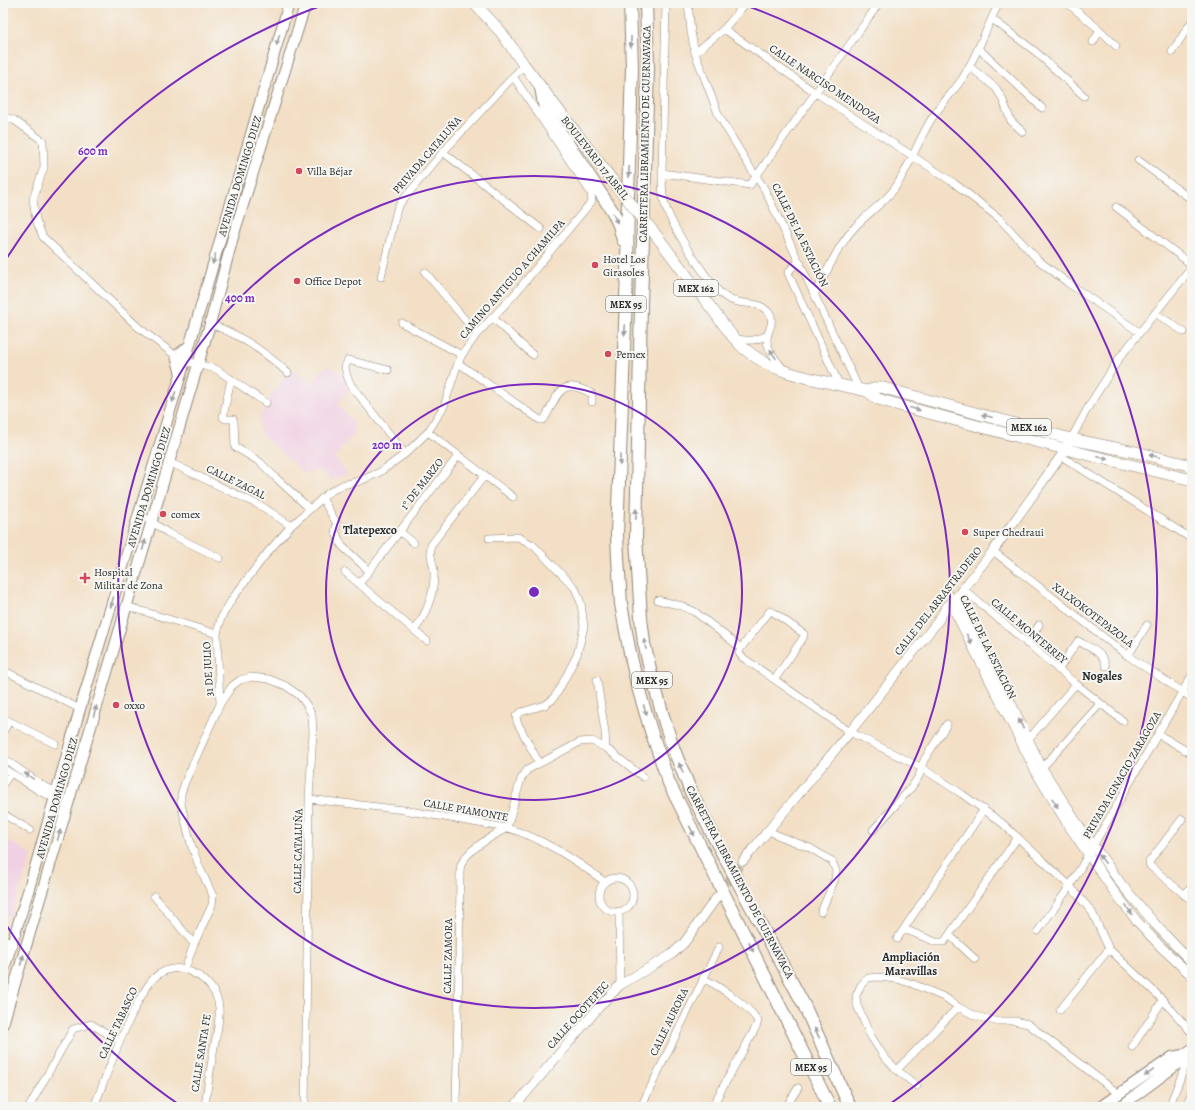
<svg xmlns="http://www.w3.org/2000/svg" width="1195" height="1110" viewBox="0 0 1195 1110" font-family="Alegreya,serif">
	<rect width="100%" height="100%" fill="#f6f6f2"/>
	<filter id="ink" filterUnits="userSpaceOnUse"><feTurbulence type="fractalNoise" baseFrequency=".025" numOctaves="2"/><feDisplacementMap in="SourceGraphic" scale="8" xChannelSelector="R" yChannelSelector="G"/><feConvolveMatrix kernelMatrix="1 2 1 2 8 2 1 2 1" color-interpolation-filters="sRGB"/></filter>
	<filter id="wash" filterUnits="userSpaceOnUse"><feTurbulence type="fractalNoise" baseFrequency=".012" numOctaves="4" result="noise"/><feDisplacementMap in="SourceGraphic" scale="16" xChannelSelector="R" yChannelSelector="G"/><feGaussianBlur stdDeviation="0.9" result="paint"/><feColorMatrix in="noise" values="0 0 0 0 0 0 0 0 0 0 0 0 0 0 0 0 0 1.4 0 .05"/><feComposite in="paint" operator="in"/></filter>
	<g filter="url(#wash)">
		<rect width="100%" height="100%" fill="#f3dfc5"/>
		<path fill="#f1d0e3" d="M 328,366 L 344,375 L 351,388 L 340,401 L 338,405 L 354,423 L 354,434 L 334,457 L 348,474 L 332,479 L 316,469 L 305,474 L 260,433 L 259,420 L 266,403 L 290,369 L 295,371 L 312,384 L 320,371 Z
			M 3,837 L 32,855 L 10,917 L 3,912 Z"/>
	</g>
	<g filter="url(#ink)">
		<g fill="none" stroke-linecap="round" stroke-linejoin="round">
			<path stroke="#cbbba6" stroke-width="9" stroke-dasharray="9 4.5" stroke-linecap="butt" d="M 719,894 L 743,861"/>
			<defs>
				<path id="minor" d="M 666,3 L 662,173 C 662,182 662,192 664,201 C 668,221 710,288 727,298 C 744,308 757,297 771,315 C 772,325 771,325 768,334 C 763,347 777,360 784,370
					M 688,3 L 691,32 L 695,53 L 719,116 L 751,169 L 764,188 L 859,389
					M 1067,3 L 1100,30 L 1116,46
					M 992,19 L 1036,52 L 1084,96
					M 724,29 L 816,93 L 954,183 L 1000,219 L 1038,260 L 1068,283 L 1139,332
					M 1093,42 L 1100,30
					M 978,48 L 1042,108
					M 1172,52 L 1192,21
					M 695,53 L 724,29 L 746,3
					M 969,66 L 996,88 L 1002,98 L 1011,121 L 1023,132
					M 3,117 L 14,120 L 43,141 L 44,167 L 33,199 L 36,220 L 43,237 L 138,327 L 176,356 L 185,361 L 216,369 L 266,403
					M 443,152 L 541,229
					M 1138,160 L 1192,200
					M 662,173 L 750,185 L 879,3
					M 1116,207 L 1192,265
					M 801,264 L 794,265 L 788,273 L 839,384
					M 425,272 L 477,334
					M 381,277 L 397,209 L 402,201 L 443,152 L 524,65
					M 815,293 C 828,271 837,247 854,228 C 867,214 884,203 895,188 C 909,167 917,144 929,123 C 938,107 951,95 962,79 C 977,56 986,28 999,3
					M 1155,313 L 1184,332
					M 492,317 L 533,355
					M 402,323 L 462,355
					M 210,324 C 239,334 265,352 288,373
					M 735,338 C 747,342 757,341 767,335
					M 458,363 L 540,420 L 543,420 L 545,418 C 558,394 561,376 592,394 L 592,402
					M 388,370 L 348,360 L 345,367 L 347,376 L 351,385 L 405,454
					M 231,379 L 223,417 L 225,419 L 233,419 L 234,421 L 235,447 L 260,462 L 275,477 L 310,509
					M 428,432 L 513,497
					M 1071,439 L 1090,404 L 1120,357 L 1192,267
					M 1061,456 L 1192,539
					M 169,462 L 263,507 L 291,526
					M 322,498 L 337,524 L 335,531 L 342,546 L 369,571
					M 138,515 L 151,521 L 168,533 L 220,558
					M 399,531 L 414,543
					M 489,538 L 518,537 L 533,545 L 575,588 L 581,603 L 584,627 L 577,655 L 559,690 L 552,700 L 545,705 L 521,712 L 516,716 L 517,722 L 539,763
					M 993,551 L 1128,656 L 1192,698
					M 345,572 L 427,641
					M 359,584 L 458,456
					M 963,589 L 1076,684 L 1123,721
					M 949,594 L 951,604
					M 658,600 L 682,606 L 695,612 L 741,648
					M 126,606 L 217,634
					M 415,630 C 427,612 435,593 434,571 C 433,562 429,554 431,545 L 485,475
					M 1027,644 L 1039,625
					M 1128,656 L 1147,625
					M 3,670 L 80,709
					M 1058,670 L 1078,641 C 1090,648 1103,652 1106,666
					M 775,679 L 803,638 L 804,634 L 773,612 L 770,611 L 741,648 L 739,653 L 742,657 L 850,732 L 922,768 L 962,794 L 1002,823 L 1070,886 L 1092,912 L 1109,949 L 1163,1000 L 1192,1033
					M 597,680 L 605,732 L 606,748
					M 220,704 L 217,634 L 221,618 L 232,599 L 267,553 L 291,526 L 328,493 L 342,485 L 360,481 L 380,472 L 405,454 L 428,432 L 444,406 L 458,363 L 462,355 L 477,334 L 513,296 L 592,201 L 591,193 L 513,76
					M 3,718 L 55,744
					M 3,732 L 9,721
					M 1158,734 L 1192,754
					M 1026,742 L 1076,684
					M 3,758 L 45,787 L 57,791
					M 3,768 L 41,792 L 55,798
					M 1042,768 L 1100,704
					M 3,784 L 11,773
					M 309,799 L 404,810 L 507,828 C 543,838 575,860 605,882
					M 3,814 L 30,830
					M 1182,819 L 1149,862 L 1150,866 L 1192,901
					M 768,830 L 777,835 L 810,848 L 832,861 L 836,871 L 835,879 L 821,912
					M 873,830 L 911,788 L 919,776 L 924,760 L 947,724
					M599 895a17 17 0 1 1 34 0a17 17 0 1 1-34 0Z
					M 1184,895 L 1192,886
					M 154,896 L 194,944
					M 619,911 L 620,985
					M 904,929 L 936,942 L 944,942 L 1018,837
					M 1038,931 L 1070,886 L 1192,675
					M 949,935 L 975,959
					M 3,938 L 11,943
					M 897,939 L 984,809
					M 185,969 L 194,944 L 212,905 L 213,896 L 199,866 L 191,844 L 181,804 L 181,794 L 185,782 L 220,704 L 232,686 L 240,680 L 251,677 L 269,679 L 286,686 L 300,696 L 306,704 L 312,715 L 313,732 L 309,799 L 305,1107
					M 703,978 C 720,987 748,1005 758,1021 L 756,1027 L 712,1107
					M 1060,1010 L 1109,949
					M 1132,1047 L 1163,1000
					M 897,1070 L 958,1007
					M 917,1086 L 897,1070 L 885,1058 L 870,1035 L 857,1005 L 856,996 L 861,985 L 868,978 L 877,977 L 897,979 L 913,984 L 946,998 L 958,1007 L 976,1016 L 995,1021 L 1015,1021 L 1028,1024 L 1119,1094
					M 29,1107 L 73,1029 L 91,1024 L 120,1041
					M 94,1107 C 105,1080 137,987 159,974 C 170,967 182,967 193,973 C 207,979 218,993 219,1008 C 220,1021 217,1034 214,1047 C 211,1067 207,1087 205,1107
					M 456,1107 L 459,963 L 460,875 C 460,872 460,868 461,865 C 466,850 494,835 507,828 L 521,779 L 527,770 L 580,742 L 592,741 L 606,748 L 643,777
					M 641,1107 L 719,947
					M 786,1107 L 798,1088
					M 1169,1107 L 1192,1049
					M 1186,1107 L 1192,1091"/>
				<path id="tertiary" d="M 956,597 L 1009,699 L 1042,768 L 1077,823 L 1122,885 L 1156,925 L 1192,963
					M 951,604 L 1023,746 L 1037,774 L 1068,825 L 1113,890 L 1136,920 L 1161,947 L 1192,976
					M 743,861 L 850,732 L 938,621 L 947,606 L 951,604 L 993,551 L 1061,456 L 1068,443
					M 514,1107 L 599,1007 L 620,985 L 671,955 L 684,943 L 717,897"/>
				<path id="secondary" d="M 181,374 L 176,356 L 189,346
					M 3,972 L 30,885 L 80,709 L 185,361 L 289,3
					M 3,1024 L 210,324 L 233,237 L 306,3
					M 1100,1107 L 1172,1057 L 1183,1055
					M 1120,1107 L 1178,1064 L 1183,1055 L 1192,1049"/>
				<path id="primary" d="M 474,3 L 501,32 L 524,65 L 616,185
					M 659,239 L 733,337 C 737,341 741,346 746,350 C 778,377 828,381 867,391 L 878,399 L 902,406 L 1065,449 L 1192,480
					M 867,391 L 880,387 L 1071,439 L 1140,453 L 1192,466"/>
				<path id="trunk" d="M 630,3 L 632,68 L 628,196 L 627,271 L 617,534 L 618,558 L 621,604 L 629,648 L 637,684 L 651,731 L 669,783 L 830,1107
					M 646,3 L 648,67 L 641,305 L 636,538 L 641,618 L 644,643 L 651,673 L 665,723 L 674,750 L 691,792 L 717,843 L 804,1005 L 850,1107
					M 541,88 L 545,109 L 613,212 L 619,225 L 623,240"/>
			</defs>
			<use href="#minor" stroke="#8f8578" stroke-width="8"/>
			<use href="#tertiary" stroke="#8f8578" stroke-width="10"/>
			<use href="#secondary" stroke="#8f8578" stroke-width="12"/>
			<use href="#primary" stroke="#8f8578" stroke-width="12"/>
			<use href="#trunk" stroke="#8f8578" stroke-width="14"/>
			<use href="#minor" stroke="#fff" stroke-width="7"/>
			<use href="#tertiary" stroke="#fff" stroke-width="9"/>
			<use href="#secondary" stroke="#fff" stroke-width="10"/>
			<use href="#primary" stroke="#fff" stroke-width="11"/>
			<use href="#trunk" stroke="#fff" stroke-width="12"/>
			<defs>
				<path id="primary-bridge" d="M 616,185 L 659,239"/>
			</defs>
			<use href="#primary-bridge" stroke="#8f8578" stroke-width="12" stroke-linecap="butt"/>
			<use href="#primary-bridge" stroke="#fff" stroke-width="11"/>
		</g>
		<defs><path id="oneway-solid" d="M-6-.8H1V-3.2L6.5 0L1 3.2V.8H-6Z"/></defs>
		<g fill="#a0a0a0">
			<use href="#oneway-solid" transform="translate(278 40) rotate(106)"/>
			<use href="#oneway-solid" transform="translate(631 42) rotate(90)"/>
			<use href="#oneway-solid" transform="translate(629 172) rotate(92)"/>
			<use href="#oneway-solid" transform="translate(615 218) rotate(64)"/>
			<use href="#oneway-solid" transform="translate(214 259) rotate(106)"/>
			<use href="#oneway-solid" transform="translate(625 330) rotate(92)"/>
			<use href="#oneway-solid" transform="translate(773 354) rotate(-124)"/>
			<use href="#oneway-solid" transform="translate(174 397) rotate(107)"/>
			<use href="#oneway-solid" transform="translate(915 409) rotate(15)"/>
			<use href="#oneway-solid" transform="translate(987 416) rotate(-165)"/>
			<use href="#oneway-solid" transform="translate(1154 456) rotate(-166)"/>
			<use href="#oneway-solid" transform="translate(1103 458) rotate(14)"/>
			<use href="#oneway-solid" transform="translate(620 460) rotate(92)"/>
			<use href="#oneway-solid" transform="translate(636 514) rotate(-89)"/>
			<use href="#oneway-solid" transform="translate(144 545) rotate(-74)"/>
			<use href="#oneway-solid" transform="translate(112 602) rotate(106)"/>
			<use href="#oneway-solid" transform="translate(969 639) rotate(63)"/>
			<use href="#oneway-solid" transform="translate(645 644) rotate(-100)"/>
			<use href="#oneway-solid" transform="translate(645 710) rotate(74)"/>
			<use href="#oneway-solid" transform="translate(95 711) rotate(-74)"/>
			<use href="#oneway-solid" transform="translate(1021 724) rotate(-115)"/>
			<use href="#oneway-solid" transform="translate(681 768) rotate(-113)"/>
			<use href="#oneway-solid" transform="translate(29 776) rotate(-146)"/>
			<use href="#oneway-solid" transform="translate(1055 803) rotate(59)"/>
			<use href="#oneway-solid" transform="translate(692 831) rotate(63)"/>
			<use href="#oneway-solid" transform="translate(59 835) rotate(-74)"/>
			<use href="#oneway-solid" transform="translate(1102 859) rotate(-127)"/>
			<use href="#oneway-solid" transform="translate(1129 910) rotate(53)"/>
			<use href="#oneway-solid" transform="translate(751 947) rotate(64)"/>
			<use href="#oneway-solid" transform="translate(22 960) rotate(-73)"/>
			<use href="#oneway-solid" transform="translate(817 1033) rotate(-115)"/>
			<use href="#oneway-solid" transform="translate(1149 1073) rotate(146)"/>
		</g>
	</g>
	<g fill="none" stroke="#7b2cbf" stroke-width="2">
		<circle cx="534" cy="592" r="208"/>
		<circle cx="534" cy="592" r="416"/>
		<path d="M181 1106A624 624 0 0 1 5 923M5 261A624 624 0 0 1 326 4M742 4A624 624 0 0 1 887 1106"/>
	</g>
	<g fill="#d1495b" stroke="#f6f6f2" stroke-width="1.5">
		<circle cx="299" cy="171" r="4"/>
		<circle cx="595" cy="265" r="4"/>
		<circle cx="297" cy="281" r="4"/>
		<circle cx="608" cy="354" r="4"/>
		<circle cx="163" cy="514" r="4"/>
		<circle cx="965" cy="532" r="4"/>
		<path d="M83 572h4v4h4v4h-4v4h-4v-4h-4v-4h4z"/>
		<circle cx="116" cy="705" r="4"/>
	</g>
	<g text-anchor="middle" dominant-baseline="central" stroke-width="4" stroke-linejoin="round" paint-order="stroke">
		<g fill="#f6f6f2" stroke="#686867" stroke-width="1">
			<rect x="674" y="280" width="44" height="16" rx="3"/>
			<rect x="606" y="296" width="40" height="16" rx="3"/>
			<rect x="1007" y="419" width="44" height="16" rx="3"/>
			<rect x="632" y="672" width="40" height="16" rx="3"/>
			<rect x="791" y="1059" width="40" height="16" rx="3"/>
		</g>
		<g font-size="10" font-weight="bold" fill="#2b2b2b">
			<text x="696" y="288">MEX 162</text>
			<text x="626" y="304">MEX 95</text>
			<text x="1029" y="427">MEX 162</text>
			<text x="652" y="680">MEX 95</text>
			<text x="811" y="1067">MEX 95</text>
		</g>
		<g font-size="11" fill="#2b2b2b" stroke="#f6f6f2">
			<text transform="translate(825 84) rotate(34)">CALLE NARCISO MENDOZA</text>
			<text transform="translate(645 134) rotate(-89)">CARRETERA LIBRAMIENTO DE CUERNAVACA</text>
			<text transform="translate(427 155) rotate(-49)">PRIVADA CATALUÑA</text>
			<text transform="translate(595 158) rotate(52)">BOULEVARD 17 ABRIL</text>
			<text transform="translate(240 176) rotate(-73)">AVENIDA DOMINGO DIEZ</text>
			<text transform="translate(800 235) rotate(64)">CALLE DE LA ESTACIÓN</text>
			<text transform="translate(512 279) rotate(-49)">CAMINO ANTIGUO A CHAMILPA</text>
			<text transform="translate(236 482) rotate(26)">CALLE ZAGAL</text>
			<text transform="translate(422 484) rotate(-52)">1° DE MARZO</text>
			<text transform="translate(149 487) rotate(-73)">AVENIDA DOMINGO DIEZ</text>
			<text transform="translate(938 601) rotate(-52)">CALLE DEL ARRASTRADERO</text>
			<text transform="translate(1093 615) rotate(37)">XALXOKOTEPAZOLA</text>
			<text transform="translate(1029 631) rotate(40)">CALLE MONTERREY</text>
			<text transform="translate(988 647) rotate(64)">CALLE DE LA ESTACIÓN</text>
			<text transform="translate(208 669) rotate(-93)">31 DE JULIO</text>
			<text transform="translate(1122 775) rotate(-60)">PRIVADA IGNACIO ZARAGOZA</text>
			<text transform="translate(57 798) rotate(-74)">AVENIDA DOMINGO DIEZ</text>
			<text transform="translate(466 810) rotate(10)">CALLE PIAMONTE</text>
			<text transform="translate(298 851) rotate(-89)">CALLE CATALUÑA</text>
			<text transform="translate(740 882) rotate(62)">CARRETERA LIBRAMIENTO DE CUERNAVACA</text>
			<text transform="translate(448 956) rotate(-89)">CALLE ZAMORA</text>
			<text transform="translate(578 1015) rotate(-48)">CALLE OCOTEPEC</text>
			<text transform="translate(669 1022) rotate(-64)">CALLE AURORA</text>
			<text transform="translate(118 1023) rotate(-65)">CALLE TABASCO</text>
			<text transform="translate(201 1053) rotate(-81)">CALLE SANTA FE</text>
		</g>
		<g font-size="11" fill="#2b2b2b" stroke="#f6f6f2" text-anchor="start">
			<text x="307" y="171">Villa Béjar</text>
			<text x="603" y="259">Hotel Los<tspan x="603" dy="13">Girasoles</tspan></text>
			<text x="305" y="281">Office Depot</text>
			<text x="616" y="354">Pemex</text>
			<text x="171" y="514">comex</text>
			<text x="973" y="532">Super Chedraui</text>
			<text x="94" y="572">Hospital<tspan x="94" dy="13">Militar de Zona</tspan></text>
			<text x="124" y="705">oxxo</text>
		</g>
		<g font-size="12" font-weight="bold" fill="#2b2b2b" stroke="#f6f6f2">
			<text x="370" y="530">Tlatepexco</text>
			<text x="1102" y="676">Nogales</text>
			<text x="911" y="957">Ampliación<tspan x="911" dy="14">Maravillas</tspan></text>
		</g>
	</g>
	<circle cx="534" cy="592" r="6" fill="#7b2cbf" stroke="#f6f6f2" stroke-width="2"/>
	<g font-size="12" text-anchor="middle" font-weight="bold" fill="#7b2cbf" stroke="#f6f6f2" stroke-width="4" stroke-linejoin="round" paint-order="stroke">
		<text x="93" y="155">600 m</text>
		<text x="240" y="302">400 m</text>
		<text x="387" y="449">200 m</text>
	</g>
	<rect width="1195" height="1110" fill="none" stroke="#f6f6f2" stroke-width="16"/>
</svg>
